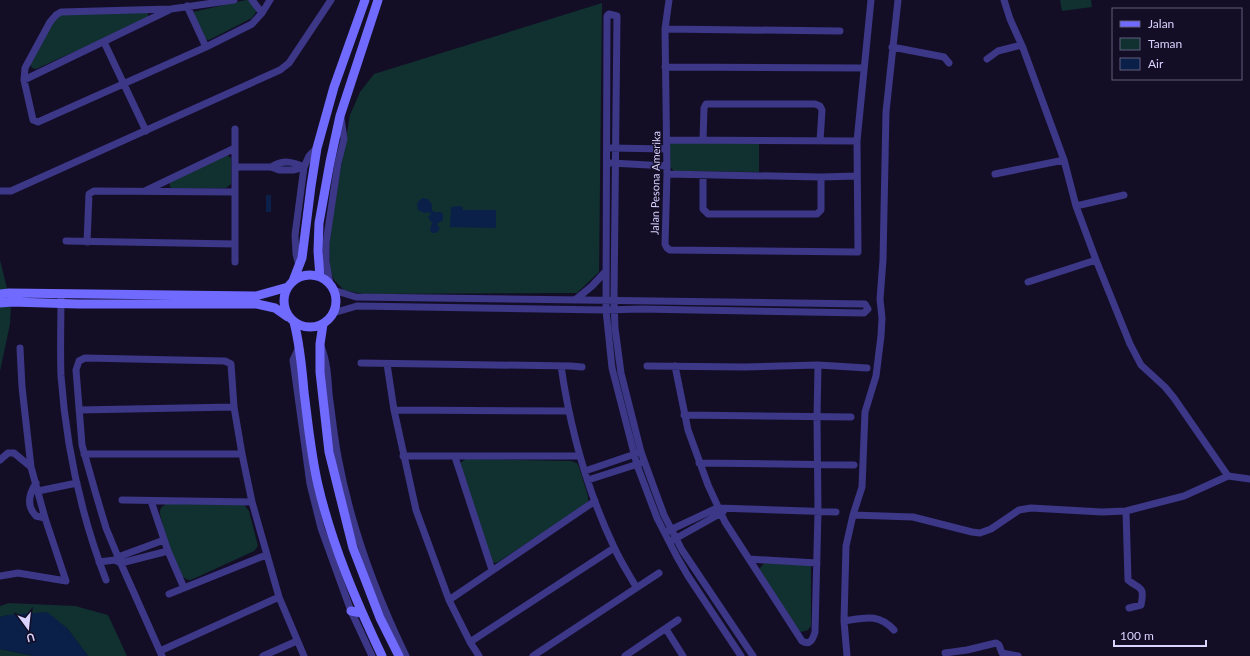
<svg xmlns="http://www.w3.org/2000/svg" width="1250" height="656" viewBox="0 0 1250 656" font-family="Lato,sans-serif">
	<rect width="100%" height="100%" fill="#130e26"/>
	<path fill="#113030" d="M 246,0 L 256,0 L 260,6 L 252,18 L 209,40 L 205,39 L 193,12 Z
		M 1060,0 L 1091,0 L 1092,7 L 1062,11 Z
		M 602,3 L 599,272 L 577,293 L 363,294 L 344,290 L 334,280 L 330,269 L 329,236 L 350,115 L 360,92 L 374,74 Z
		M 148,11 L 148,18 L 145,20 L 36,69 L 32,68 L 30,64 L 56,17 L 60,14 Z
		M 759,141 L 759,172 L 674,171 L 669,166 L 669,145 L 671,143 Z
		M 227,155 L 231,158 L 231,184 L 226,188 L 172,188 L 170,187 L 170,182 Z
		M 0,260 L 11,305 L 10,324 L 0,371 Z
		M 466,459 L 571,461 L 577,463 L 579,467 L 588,496 L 588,501 L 586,504 L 498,562 L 494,563 L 490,561 L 460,463 Z
		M 169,503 L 244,505 L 249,511 L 258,546 L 254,551 L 191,580 C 188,580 185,579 183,577 C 177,571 159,519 160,511 C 161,506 164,505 169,503 Z
		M 765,562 L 809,563 L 811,567 L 811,626 L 808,630 L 801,632 L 798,629 L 760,572 L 760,568 Z
		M 9,603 L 75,606 L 108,615 L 127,656 L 88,656 L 67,628 L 8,615 L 0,617 L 0,606 Z
		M 0,649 L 34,656 L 35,656 L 0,656 Z"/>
	<path fill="#0a2049" d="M 266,195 L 271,195 L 271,212 L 266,212 Z
		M 422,198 L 428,199 L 432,205 L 432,210 L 434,212 L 441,212 L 443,214 L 443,220 L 437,224 L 440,229 L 436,233 L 432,233 L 430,230 L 432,223 L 428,217 L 431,214 L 428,212 L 424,213 L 418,210 L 417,203 Z
		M 458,206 L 463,207 L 463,210 L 496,210 L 496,228 L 450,227 L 451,207 Z
		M 47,612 L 67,628 L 88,656 L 35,656 L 0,649 L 0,617 L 8,615 Z"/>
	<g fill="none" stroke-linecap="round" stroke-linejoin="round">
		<path stroke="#3c3787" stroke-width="7" d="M 234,0 L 171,9 L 61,12 L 56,15 L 50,22 L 25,68 L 24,80 L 33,120 L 38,122 L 206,47 L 252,24 L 262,13 L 270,0
			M 252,0 L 262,13
			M 669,0 L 665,29 L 667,174 L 665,244 L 667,248 L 670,250 L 858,252 L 857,141 L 871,0
			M 1004,0 L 1010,19 L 1023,48 L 1064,160 L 1076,206 L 1096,260 L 1130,344 L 1141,365 L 1165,387 L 1174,398 L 1228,476
			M 187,6 L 206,47
			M 665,29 L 840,31
			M 104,42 L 146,131
			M 892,47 L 944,57 L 949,63
			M 987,59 L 998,51 L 1021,45
			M 665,67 L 864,68
			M 24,80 L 169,10
			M 667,140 L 857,141
			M 703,140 L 704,108 L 706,104 L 815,104 L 820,106 L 822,110 L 820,141
			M 611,148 L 667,149
			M 611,163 L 667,166
			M 235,167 L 271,167 L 279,170 L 294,170 L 304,167
			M 271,167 C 283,160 292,161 304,167
			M 667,174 L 821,177 L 857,176
			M 995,174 L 1064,160
			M 703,175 L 703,209 L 708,214 L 817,214 L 821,210 L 821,177
			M 147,190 L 235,148
			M 0,191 L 11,191 L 280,70 L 289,63 L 331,0
			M 1076,206 L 1124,195
			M 66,241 L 235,244
			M 87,242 L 89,194 L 94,191 L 235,192
			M 235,262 L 235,129
			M 299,266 L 296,254 L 295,235 L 304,167 L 309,156 L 317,148
			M 1028,282 L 1096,260
			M 330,284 L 326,262 L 326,243 L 338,163 L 344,139 L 341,118
			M 61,294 C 61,322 60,349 61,376 C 66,445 81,515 106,580
			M 575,300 L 592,286 L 606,271
			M 333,313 L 357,306 L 606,310 L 640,309 L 864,313 L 868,309 L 865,304 L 356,297 L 333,290
			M 321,346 C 327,361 328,378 329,394 C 332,415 334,436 338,457 C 351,527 375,592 406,656
			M 299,347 L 293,360 L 310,484 L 321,528 L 351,611 L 372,656
			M 361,363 L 571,366 L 582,367
			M 387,364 L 394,410 L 416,510 L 449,600 L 470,642 L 479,656
			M 561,366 C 570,428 587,490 614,547 C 620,561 629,574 636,587
			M 647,366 L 745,367 L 818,365 L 867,368
			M 675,366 L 688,430 L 708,485 L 725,522 L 802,641 C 810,646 813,639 815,632 L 818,511 L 817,418 L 818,365
			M 79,410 L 234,407
			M 394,410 L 568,411
			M 684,415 L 851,417
			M 84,454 L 242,454
			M 403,456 L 580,456
			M 455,457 L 492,570
			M 0,460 L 8,453 L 14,453 L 31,467
			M 699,463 L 854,465
			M 585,471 L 638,453
			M 588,480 L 641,463
			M 36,483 C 29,494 26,506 36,516 L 45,518
			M 38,491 L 77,483
			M 122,500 L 252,502
			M 151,501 L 168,551 L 184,588
			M 1126,511 L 1128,580 C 1140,590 1145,585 1141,605 L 1129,608
			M 853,515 L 913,517 L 972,532 L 980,533 L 991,529 L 1019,510 L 1031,508 L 1102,512 L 1126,511 L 1184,496 L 1228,476 L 1250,479
			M 668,531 L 717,508 L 836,512
			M 673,540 L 723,512
			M 116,559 L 118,557 L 164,540
			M 749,559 L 817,563
			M 99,562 L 115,560 L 121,563 L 168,551
			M 0,576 L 18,573 L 66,581 L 45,518 L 31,467 L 22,387 L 20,348
			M 169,594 L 266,555
			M 449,600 L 595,501
			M 844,621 C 865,618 878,613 894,630
			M 666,629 L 683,656
			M 470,642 L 614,548
			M 160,651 L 279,597
			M 945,653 L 967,650 L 996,643 L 999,645 L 1002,653 L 1018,656
			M 162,656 L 118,557 L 106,528 L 95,491 L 82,445 L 76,370 L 79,361 L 85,358 L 225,361 L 231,364 L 234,407 L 242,454 L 252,502 L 279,597 L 304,656
			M 263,656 L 297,641
			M 533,656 L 659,573
			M 625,656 L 678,620
			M 741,656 L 688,576 L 677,557 L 657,518 L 637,465 L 612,368 L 606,310 L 607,16 L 609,14 L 617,16 L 614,300 L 615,328 L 621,373 L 641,452 L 654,488 L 664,515 L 682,550 L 753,656
			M 847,656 L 844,621 L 846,546 L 853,515 L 862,487 L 865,412 L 876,376 L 881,336 L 882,318 L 880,299 L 883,260 L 886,112 L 898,0"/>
		<path stroke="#716aff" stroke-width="9" d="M284 301a26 26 0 1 1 52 0a26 26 0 1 1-52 0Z
			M 320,277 L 318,251 L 319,223 L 330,162 L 340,116 L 378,0
			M 293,281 L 302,258 L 311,186 L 317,148 L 334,87 L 365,0
			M 0,294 L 9,293 L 256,296 L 288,287
			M 0,303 L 12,302 L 78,304 L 257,304 L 275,308 L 288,317
			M 294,322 C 300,345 302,368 304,392 C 308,423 311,455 318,485 C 332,545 356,601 382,656
			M 323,324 L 320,344 L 320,372 L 329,452 L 353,548 L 380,618 L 399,656
			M 351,611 L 362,613"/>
	</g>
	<g text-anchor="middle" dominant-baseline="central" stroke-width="3" stroke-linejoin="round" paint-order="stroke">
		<g font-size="11" fill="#d9d3ff" stroke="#130e26">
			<text transform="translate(655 183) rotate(-89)">Jalan Pesona Amerika</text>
		</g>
	</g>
	<rect x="1112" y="8" width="130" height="72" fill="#130e26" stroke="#625d7d"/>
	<rect x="1120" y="21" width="20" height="6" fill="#716aff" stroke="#625d7d"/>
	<text x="1148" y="28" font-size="12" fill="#d9d3ff">Jalan</text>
	<rect x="1120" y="38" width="20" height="12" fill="#113030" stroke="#625d7d"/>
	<text x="1148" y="48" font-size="12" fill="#d9d3ff">Taman</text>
	<rect x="1120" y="58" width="20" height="12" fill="#0a2049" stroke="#625d7d"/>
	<text x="1148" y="68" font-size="12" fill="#d9d3ff">Air</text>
	<g transform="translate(28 628) rotate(165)" stroke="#130e26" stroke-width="3" paint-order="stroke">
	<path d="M0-3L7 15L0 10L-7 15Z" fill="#d9d3ff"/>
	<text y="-6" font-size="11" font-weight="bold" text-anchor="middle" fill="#d9d3ff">U</text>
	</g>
	<path d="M1114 640v6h92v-6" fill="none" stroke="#d9d3ff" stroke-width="2"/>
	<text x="1120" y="640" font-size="12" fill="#d9d3ff" stroke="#130e26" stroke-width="3" paint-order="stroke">100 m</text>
</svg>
